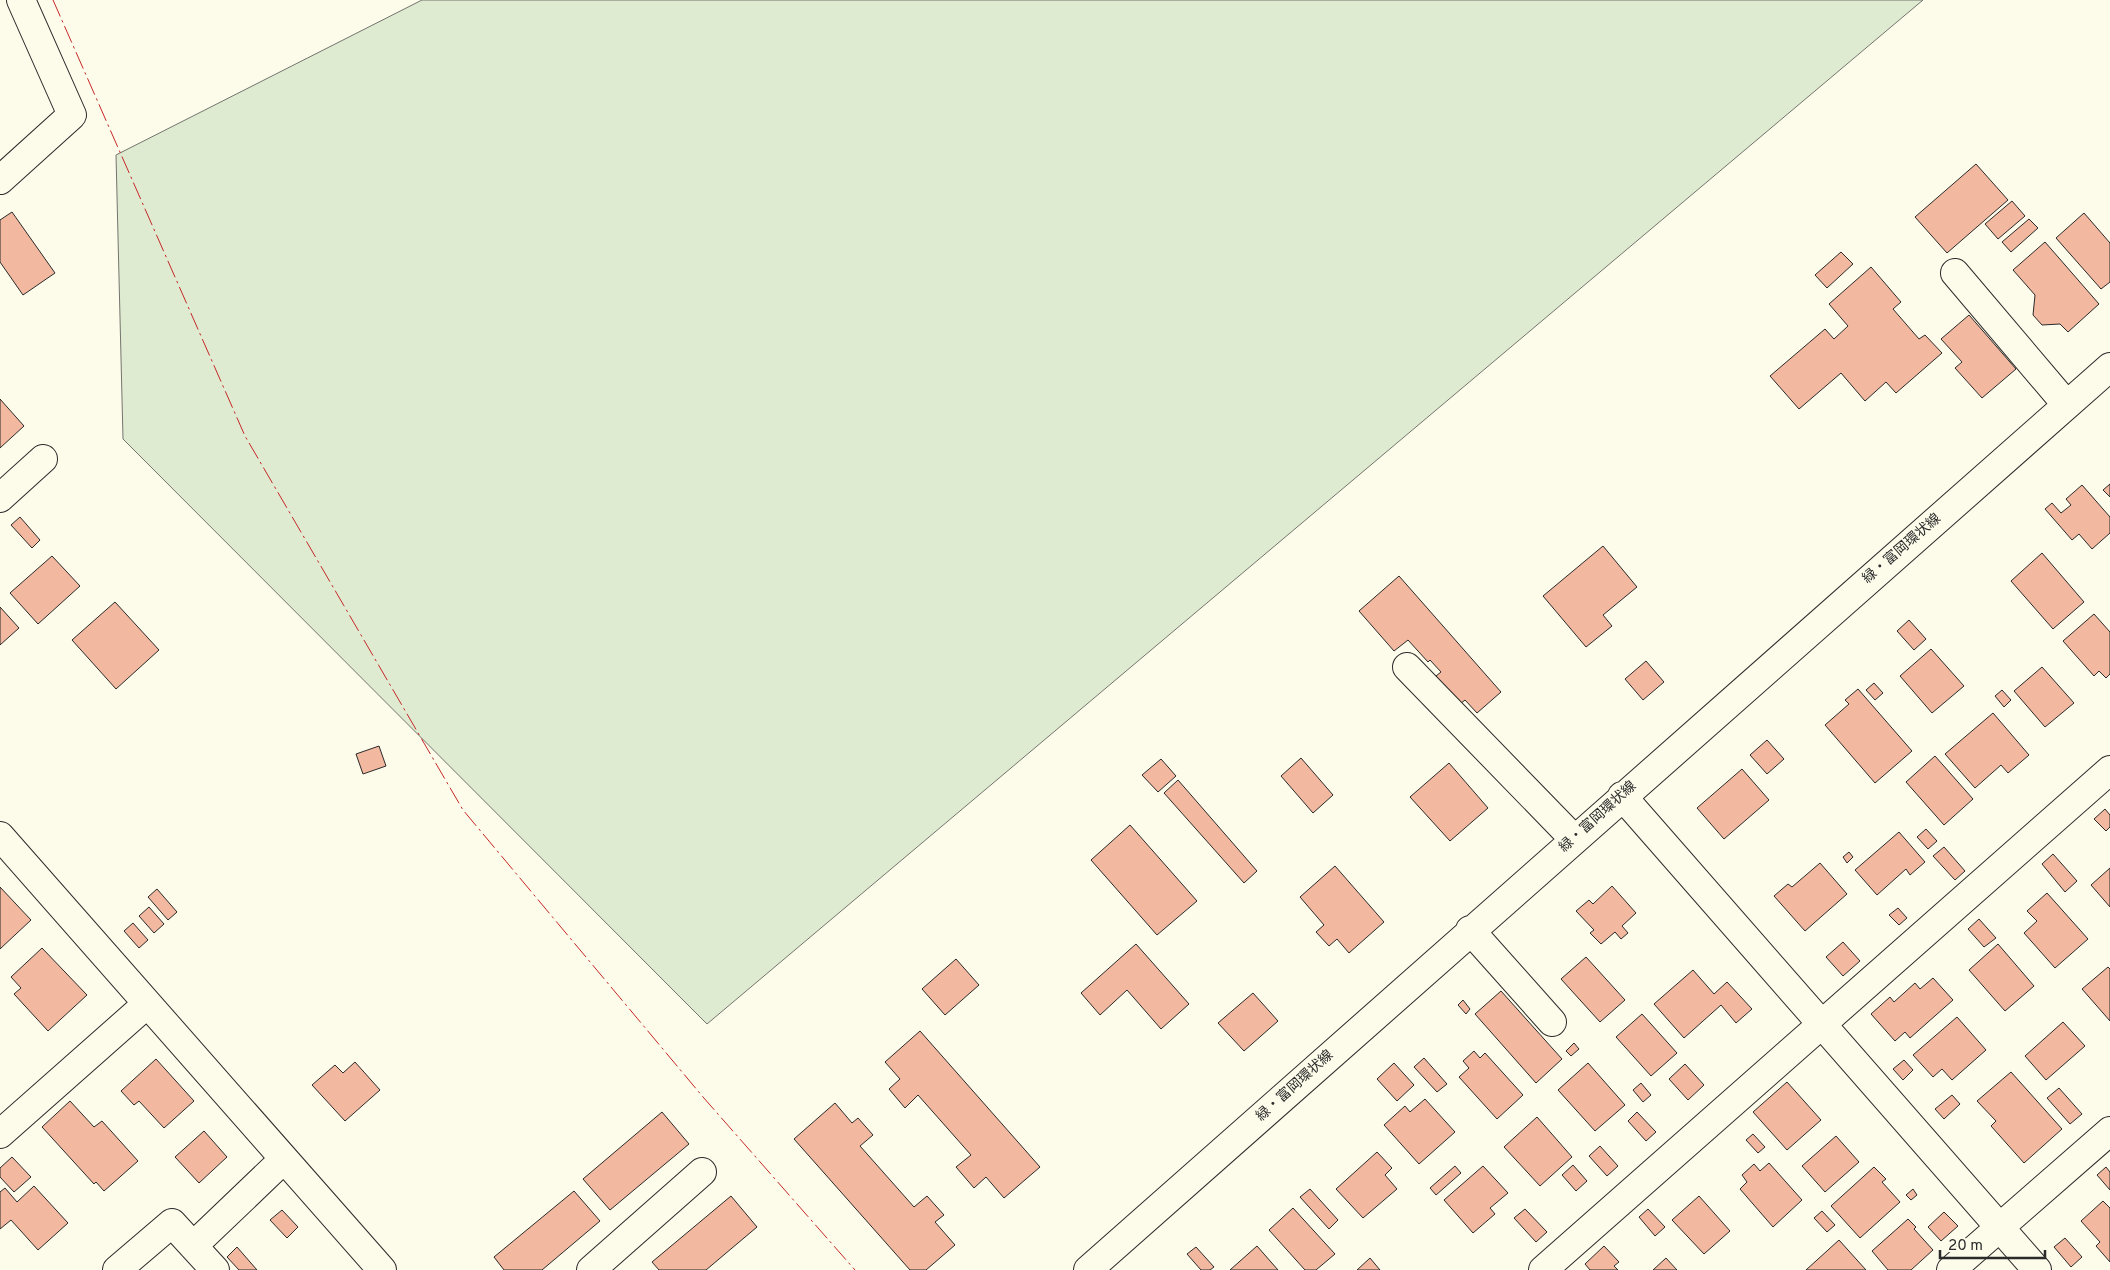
<svg xmlns="http://www.w3.org/2000/svg" width="2110" height="1270" viewBox="0 0 2110 1270" font-family="Overpass,'Noto Sans JP',sans-serif">
	<rect width="100%" height="100%" fill="#fdfbea"/>
	<path fill="#deebd1" stroke="#74746e" d="M 422,0 L 1923,0 L 707,1024 L 123,439 L 116,155 Z"/>
	<path fill="#f2b8a0" stroke="#2b2b2b" d="M 1976,164 L 2008,200 L 1947,253 L 1915,217 Z
		M 2012,201 L 2025,216 L 1998,239 L 1985,224 Z
		M 12,212 L 55,273 L 23,295 L 0,262 L 0,220 Z
		M 2084,213 L 2110,243 L 2110,282 L 2101,289 L 2056,238 Z
		M 2029,219 L 2038,228 L 2011,252 L 2002,242 Z
		M 2045,242 L 2099,304 L 2068,332 L 2060,324 L 2042,325 L 2033,315 L 2035,295 L 2013,270 Z
		M 1841,252 L 1853,264 L 1827,288 L 1815,275 Z
		M 1871,267 L 1901,302 L 1893,309 L 1919,339 L 1925,335 L 1942,353 L 1896,393 L 1886,382 L 1865,401 L 1841,373 L 1799,409 L 1770,376 L 1825,329 L 1834,339 L 1848,326 L 1829,304 Z
		M 1969,315 L 2016,369 L 1982,398 L 1955,368 L 1962,362 L 1941,339 Z
		M 0,399 L 24,426 L 0,448 Z
		M 2110,484 L 2110,497 L 2103,490 Z
		M 2082,485 L 2110,517 L 2110,533 L 2092,549 L 2079,534 L 2072,540 L 2045,509 L 2052,503 L 2061,513 L 2071,505 L 2066,499 Z
		M 20,517 L 40,540 L 32,548 L 11,525 Z
		M 1603,546 L 1637,587 L 1603,615 L 1612,626 L 1586,647 L 1543,596 Z
		M 2042,553 L 2084,602 L 2053,629 L 2011,581 Z
		M 52,556 L 80,586 L 38,624 L 10,593 Z
		M 1399,576 L 1501,692 L 1477,713 L 1465,700 L 1460,704 L 1436,676 L 1441,672 L 1430,660 L 1428,662 L 1408,640 L 1394,651 L 1359,611 Z
		M 115,602 L 159,650 L 116,689 L 72,640 Z
		M 0,607 L 19,628 L 0,645 Z
		M 2094,614 L 2110,632 L 2110,674 L 2106,678 L 2099,671 L 2094,676 L 2063,641 Z
		M 1909,620 L 1926,639 L 1914,650 L 1897,631 Z
		M 1931,649 L 1964,686 L 1932,713 L 1900,676 Z
		M 1646,661 L 1664,682 L 1643,700 L 1625,679 Z
		M 2042,667 L 2074,703 L 2045,727 L 2014,691 Z
		M 1874,683 L 1883,693 L 1875,700 L 1866,690 Z
		M 1858,689 L 1912,751 L 1875,783 L 1825,725 L 1849,704 L 1845,700 Z
		M 2002,690 L 2011,700 L 2004,707 L 1995,696 Z
		M 1993,713 L 2029,755 L 2008,773 L 2001,765 L 1975,788 L 1945,754 Z
		M 1767,740 L 1784,759 L 1767,774 L 1750,755 Z
		M 379,746 L 386,766 L 363,774 L 356,754 Z
		M 1935,756 L 1973,799 L 1944,825 L 1906,782 Z
		M 1301,758 L 1333,795 L 1313,813 L 1281,776 Z
		M 1161,759 L 1176,776 L 1158,792 L 1142,775 Z
		M 1449,763 L 1488,808 L 1450,841 L 1410,797 Z
		M 1742,769 L 1769,800 L 1724,839 L 1697,808 Z
		M 1178,780 L 1257,871 L 1244,883 L 1164,793 Z
		M 2105,809 L 2110,815 L 2110,827 L 2106,831 L 2094,819 Z
		M 1130,825 L 1197,901 L 1157,935 L 1091,860 Z
		M 1926,829 L 1937,841 L 1928,849 L 1917,837 Z
		M 1899,832 L 1925,862 L 1910,875 L 1906,869 L 1877,895 L 1855,870 Z
		M 1944,847 L 1965,871 L 1955,880 L 1933,856 Z
		M 1849,852 L 1853,857 L 1847,863 L 1843,857 Z
		M 2053,854 L 2077,881 L 2065,892 L 2042,864 Z
		M 1820,863 L 1847,894 L 1805,931 L 1774,896 L 1788,884 L 1792,887 Z
		M 1335,866 L 1384,922 L 1349,953 L 1337,939 L 1329,946 L 1316,932 L 1324,925 L 1300,897 Z
		M 2110,868 L 2110,907 L 2091,885 Z
		M 1612,886 L 1636,913 L 1622,926 L 1628,933 L 1621,939 L 1615,932 L 1601,944 L 1590,933 L 1594,930 L 1576,911 L 1589,900 L 1593,904 Z
		M 0,887 L 31,920 L 0,949 Z
		M 157,889 L 177,912 L 168,920 L 148,897 Z
		M 2047,893 L 2088,939 L 2055,968 L 2024,933 L 2037,921 L 2027,911 Z
		M 149,907 L 164,924 L 154,933 L 139,916 Z
		M 1898,908 L 1907,918 L 1899,925 L 1889,915 Z
		M 1979,919 L 1996,938 L 1984,947 L 1968,929 Z
		M 133,923 L 148,940 L 139,948 L 124,931 Z
		M 1843,942 L 1860,961 L 1843,976 L 1826,957 Z
		M 1136,944 L 1189,1004 L 1161,1029 L 1127,990 L 1100,1015 L 1081,993 Z
		M 1998,944 L 2034,986 L 2005,1011 L 1969,970 Z
		M 42,948 L 87,995 L 48,1031 L 14,994 L 21,988 L 11,977 Z
		M 1586,957 L 1625,1000 L 1600,1022 L 1561,979 Z
		M 956,959 L 979,985 L 945,1015 L 922,989 Z
		M 2108,967 L 2110,969 L 2110,1021 L 2082,989 Z
		M 1693,970 L 1714,994 L 1727,982 L 1752,1009 L 1736,1023 L 1721,1005 L 1684,1038 L 1654,1004 Z
		M 1933,978 L 1953,1000 L 1910,1038 L 1905,1032 L 1895,1041 L 1871,1014 L 1890,997 L 1894,1002 L 1915,983 L 1920,989 Z
		M 1501,991 L 1562,1059 L 1536,1083 L 1475,1014 Z
		M 1253,993 L 1278,1021 L 1244,1051 L 1218,1023 Z
		M 1463,1000 L 1470,1009 L 1466,1014 L 1458,1005 Z
		M 1642,1014 L 1677,1053 L 1651,1076 L 1616,1037 Z
		M 1957,1017 L 1986,1050 L 1952,1080 L 1942,1069 L 1933,1077 L 1913,1055 Z
		M 2063,1022 L 2085,1046 L 2046,1080 L 2025,1056 Z
		M 920,1031 L 1040,1167 L 1004,1198 L 986,1177 L 974,1188 L 956,1167 L 971,1155 L 918,1095 L 905,1108 L 889,1089 L 900,1079 L 885,1062 Z
		M 1574,1043 L 1579,1049 L 1571,1056 L 1566,1051 Z
		M 1474,1051 L 1480,1058 L 1485,1053 L 1523,1095 L 1497,1119 L 1459,1077 L 1469,1068 L 1463,1061 Z
		M 1424,1058 L 1447,1084 L 1437,1092 L 1414,1067 Z
		M 156,1059 L 194,1101 L 164,1128 L 139,1101 L 134,1105 L 121,1091 Z
		M 1904,1060 L 1913,1070 L 1903,1080 L 1893,1069 Z
		M 355,1062 L 380,1090 L 345,1121 L 312,1085 L 335,1065 L 343,1073 Z
		M 1394,1063 L 1414,1085 L 1397,1101 L 1377,1079 Z
		M 1588,1063 L 1625,1105 L 1595,1131 L 1558,1090 Z
		M 1685,1064 L 1704,1085 L 1688,1100 L 1669,1079 Z
		M 2011,1072 L 2062,1129 L 2024,1163 L 1991,1126 L 1996,1121 L 1977,1101 Z
		M 1787,1082 L 1821,1120 L 1787,1150 L 1753,1112 Z
		M 1641,1083 L 1651,1095 L 1643,1102 L 1633,1090 Z
		M 2059,1088 L 2082,1114 L 2070,1124 L 2047,1098 Z
		M 1952,1095 L 1960,1104 L 1944,1119 L 1935,1109 Z
		M 1425,1099 L 1455,1132 L 1419,1164 L 1384,1125 L 1405,1106 L 1410,1112 Z
		M 70,1101 L 94,1127 L 102,1121 L 138,1161 L 104,1191 L 96,1182 L 94,1184 L 42,1127 Z
		M 835,1103 L 852,1123 L 858,1118 L 873,1135 L 860,1146 L 914,1207 L 927,1196 L 944,1215 L 935,1222 L 955,1245 L 926,1270 L 910,1270 L 794,1139 Z
		M 662,1112 L 689,1144 L 610,1210 L 583,1179 Z
		M 1637,1112 L 1656,1132 L 1646,1141 L 1628,1121 Z
		M 1537,1117 L 1572,1157 L 1540,1186 L 1504,1147 Z
		M 204,1131 L 227,1157 L 199,1183 L 175,1157 Z
		M 1753,1134 L 1765,1147 L 1758,1153 L 1746,1140 Z
		M 1836,1136 L 1859,1162 L 1825,1192 L 1802,1166 Z
		M 1600,1146 L 1618,1166 L 1607,1176 L 1589,1156 Z
		M 1377,1152 L 1392,1168 L 1385,1175 L 1397,1189 L 1363,1218 L 1336,1189 Z
		M 12,1157 L 31,1177 L 14,1192 L 0,1177 L 0,1168 Z
		M 1769,1163 L 1802,1200 L 1773,1227 L 1740,1189 L 1747,1182 L 1742,1175 L 1754,1164 L 1760,1171 Z
		M 1573,1165 L 1587,1181 L 1576,1191 L 1562,1175 Z
		M 1455,1166 L 1461,1173 L 1436,1195 L 1430,1188 Z
		M 1483,1166 L 1508,1193 L 1490,1208 L 1495,1214 L 1473,1233 L 1444,1200 Z
		M 1874,1167 L 1886,1179 L 1882,1182 L 1900,1202 L 1860,1238 L 1831,1206 Z
		M 2106,1167 L 2110,1172 L 2110,1190 L 2097,1175 Z
		M 34,1186 L 68,1223 L 38,1250 L 11,1220 L 0,1229 L 0,1192 L 5,1188 L 17,1202 Z
		M 1310,1189 L 1338,1220 L 1329,1229 L 1300,1197 Z
		M 1913,1189 L 1917,1195 L 1911,1200 L 1906,1195 Z
		M 574,1191 L 600,1221 L 542,1270 L 504,1270 L 494,1257 Z
		M 731,1196 L 757,1227 L 706,1270 L 659,1270 L 652,1262 Z
		M 1699,1196 L 1730,1231 L 1704,1254 L 1672,1220 Z
		M 2103,1201 L 2110,1208 L 2110,1262 L 2096,1246 L 2100,1242 L 2081,1221 Z
		M 1293,1208 L 1335,1254 L 1316,1270 L 1305,1270 L 1269,1230 Z
		M 1525,1209 L 1547,1232 L 1536,1242 L 1514,1218 Z
		M 1648,1209 L 1665,1227 L 1655,1236 L 1639,1217 Z
		M 282,1210 L 298,1227 L 287,1238 L 270,1220 Z
		M 1822,1211 L 1835,1225 L 1827,1232 L 1814,1218 Z
		M 1944,1212 L 1958,1226 L 1941,1241 L 1928,1227 Z
		M 1908,1219 L 1916,1227 L 1914,1229 L 1933,1250 L 1911,1270 L 1888,1270 L 1872,1251 Z
		M 2065,1238 L 2082,1257 L 2071,1267 L 2054,1247 Z
		M 1839,1240 L 1866,1270 L 1806,1270 Z
		M 1257,1246 L 1278,1270 L 1230,1270 Z
		M 1604,1246 L 1619,1262 L 1614,1266 L 1618,1270 L 1590,1270 L 1585,1264 Z
		M 237,1247 L 257,1270 L 239,1270 L 227,1257 Z
		M 1196,1247 L 1214,1267 L 1210,1270 L 1201,1270 L 1187,1254 Z
		M 1370,1258 L 1380,1270 L 1357,1270 Z
		M 1666,1258 L 1677,1270 L 1653,1270 Z"/>
	<g fill="none" stroke-linecap="round" stroke-linejoin="round">
		<defs>
			<path id="minor" d="M 0,180 L 72,115 L 21,0
				M 1955,273 L 2066,404
				M 0,498 L 43,459
				M 1407,667 L 1574,839
				M 1622,796 L 2037,1270
				M 0,836 L 382,1270
				M 1470,930 L 1552,1022
				M 0,1134 L 147,1004
				M 193,1246 L 284,1159
				M 117,1270 L 172,1223 L 215,1270
				M 591,1270 L 702,1172
				M 1088,1270 L 2110,367
				M 1543,1270 L 2110,770
				M 1951,1270 L 2110,1131"/>
		</defs>
		<use href="#minor" stroke="#2b2b2b" stroke-width="30"/>
		<use href="#minor" stroke="#fdfbea" stroke-width="28"/>
		<path stroke="#c62828" stroke-width="1" stroke-dasharray="18 4 2.5 4" stroke-linecap="butt" d="M 53,0 L 245,436 L 463,810 L 703,1097 L 855,1270"/>
	</g>
	<g text-anchor="middle" dominant-baseline="central" stroke-width="4" stroke-linejoin="round" paint-order="stroke">
		<g font-size="14" fill="#2b2b2b" stroke="#fdfbea">
			<text transform="translate(1902 549) rotate(-41)">緑・富岡環状線</text>
			<text transform="translate(1598 817) rotate(-42)">緑・富岡環状線</text>
			<text transform="translate(1295 1086) rotate(-42)">緑・富岡環状線</text>
		</g>
	</g>
	<path d="M1940 1250v8h105v-8" fill="none" stroke="#2b2b2b" stroke-width="2.5"/>
	<text x="1948" y="1250" font-size="15" fill="#2b2b2b" stroke="#fdfbea" stroke-width="4" paint-order="stroke">20 m</text>
</svg>
